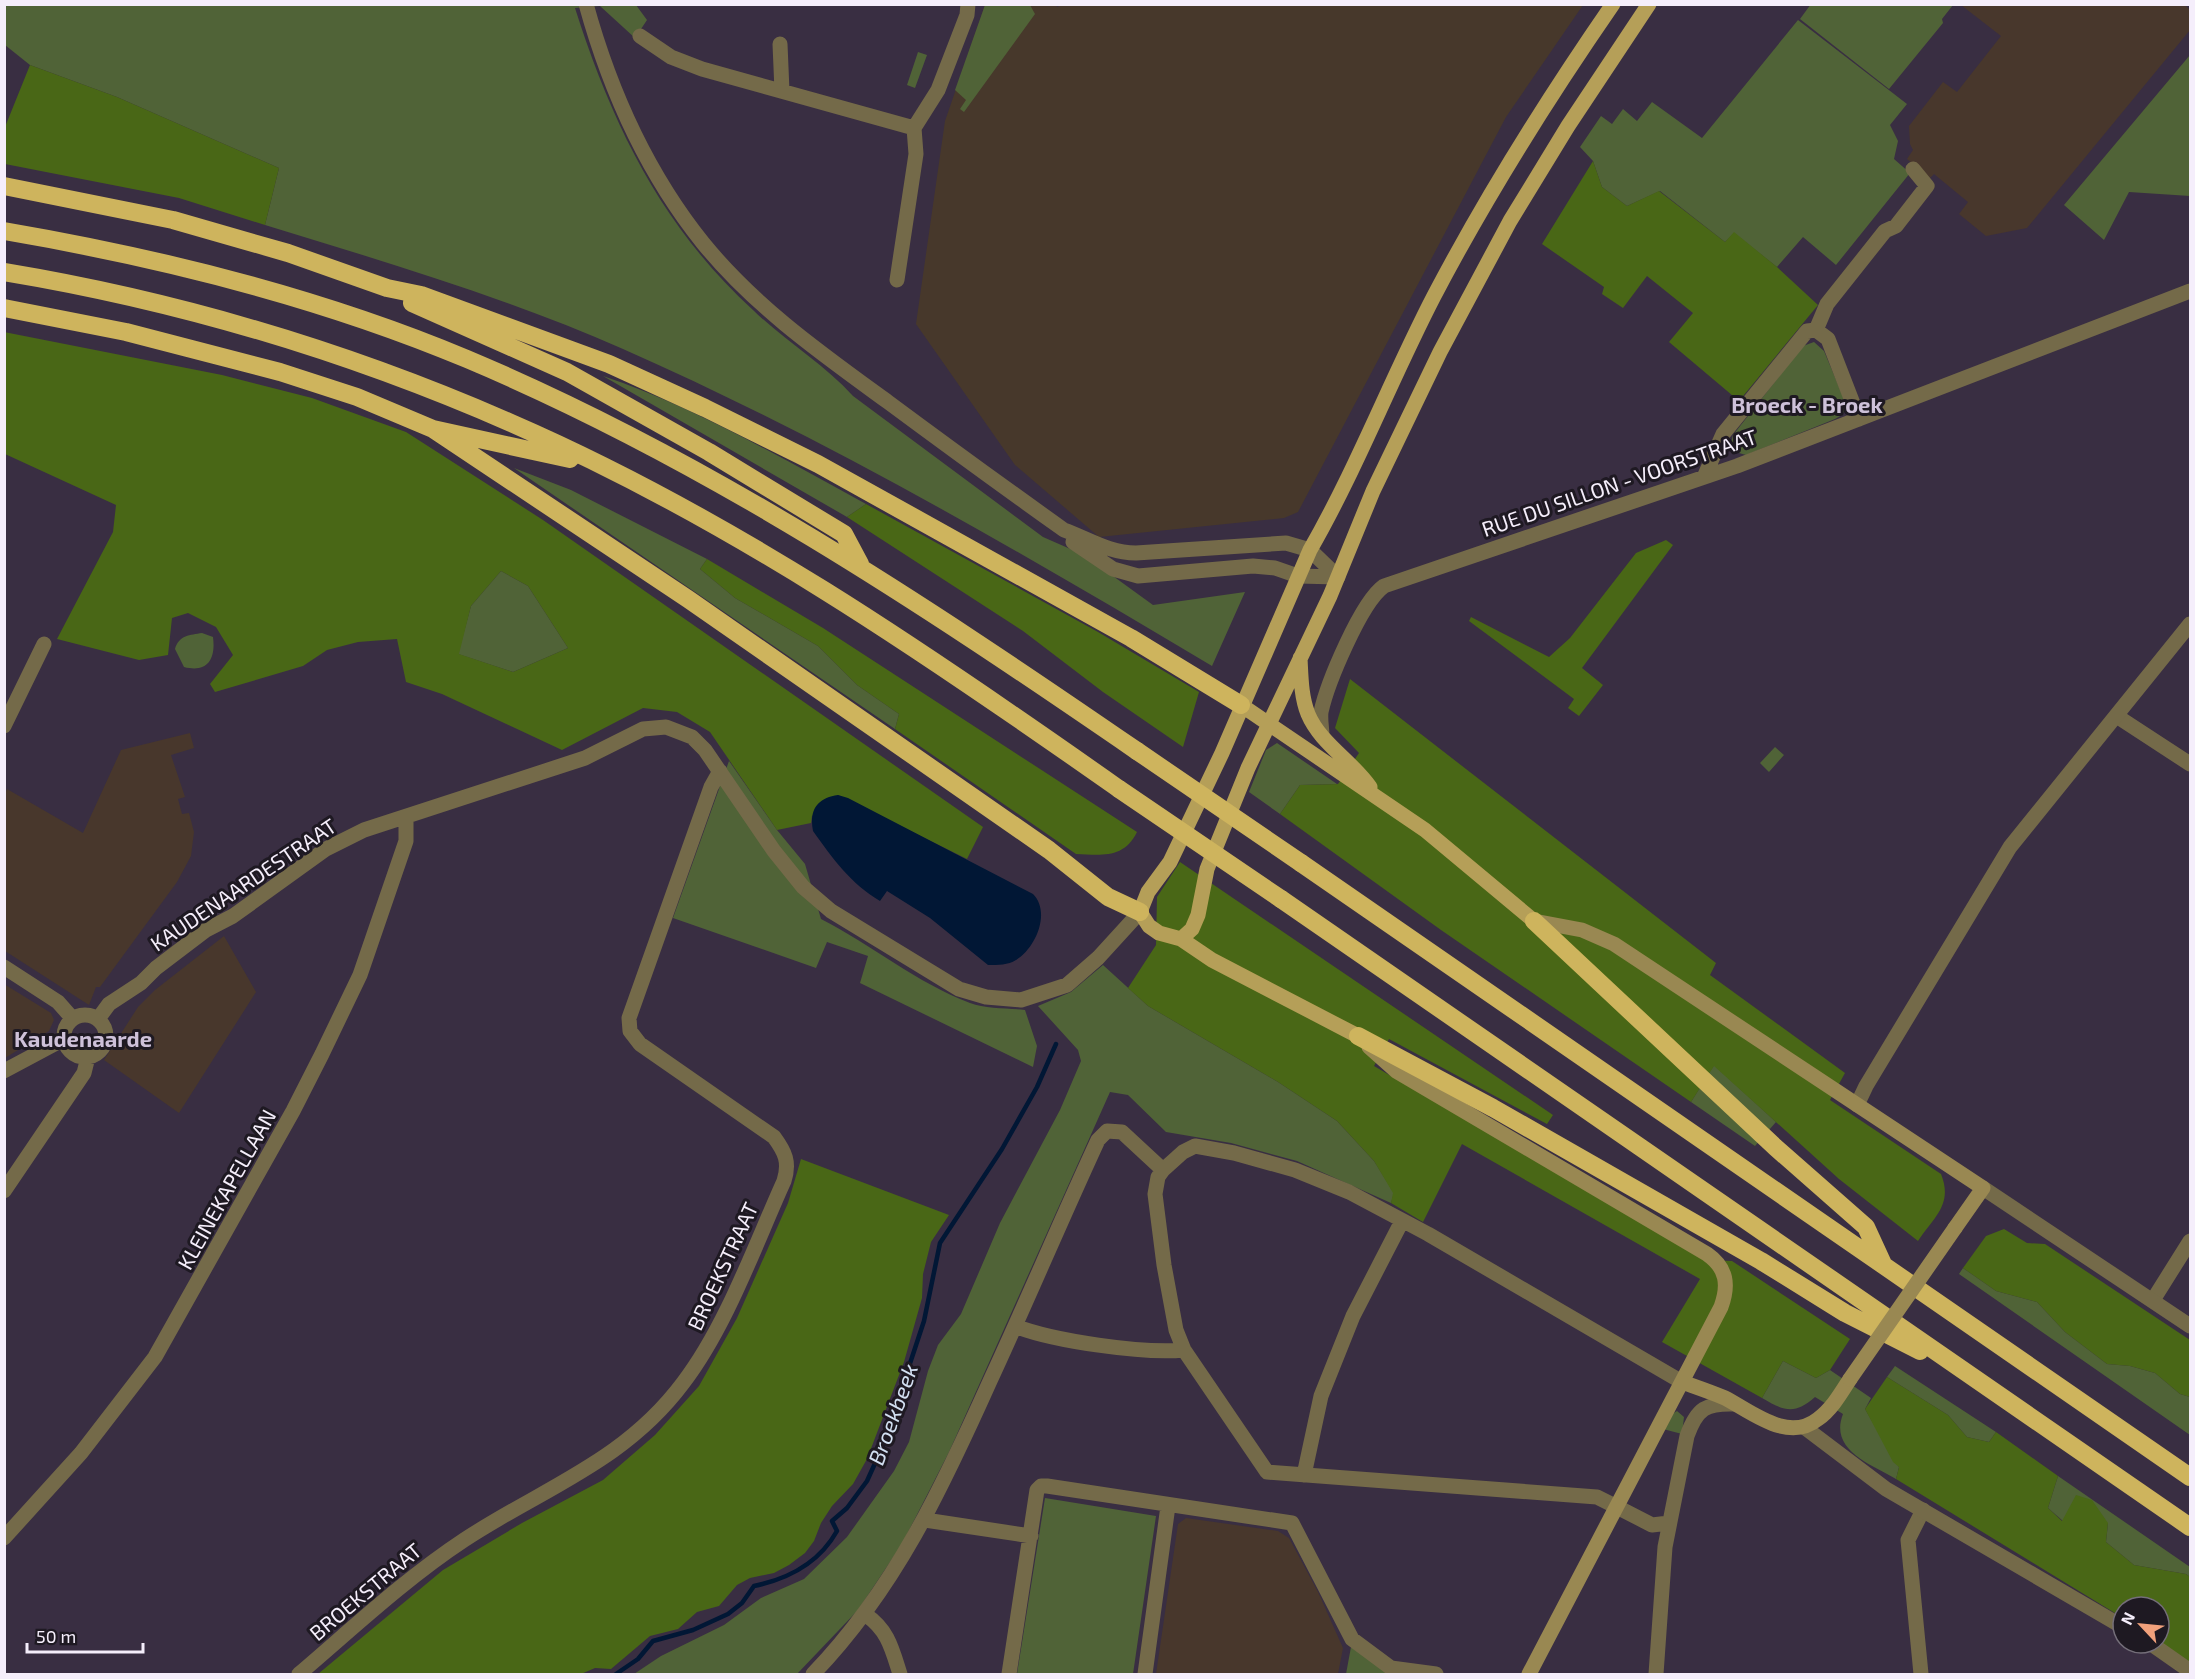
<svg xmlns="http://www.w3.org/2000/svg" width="2195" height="1679" viewBox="0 0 2195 1679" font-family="'Exo 2',sans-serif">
	<rect width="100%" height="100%" fill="#392e42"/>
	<path fill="#47382b" d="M 1052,4 L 1058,7 L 1060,4 L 1583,5 L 1506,117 L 1298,512 L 1284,518 L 1099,537 L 1015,465 L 916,324 L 945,121 L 985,5 Z"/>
	<path fill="#48372c" d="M 2184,4 L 2190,10 L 2190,30 L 2027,228 L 1986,236 L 1959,214 L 1968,202 L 1934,174 L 1930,178 L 1907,159 L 1913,150 L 1910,144 L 1909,126 L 1943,82 L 1957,92 L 2001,36 L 1961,5 Z
		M 190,733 L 194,748 L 171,755 L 185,797 L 178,799 L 182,814 L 189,813 L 194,832 L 191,856 L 177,882 L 100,987 L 96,987 L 89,1005 L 5,951 L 5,794 L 7,789 L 83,833 L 121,750 Z
		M 224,936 L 256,992 L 179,1113 L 104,1060 L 138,1007 L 155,990 Z
		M 4,984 L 51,1013 L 54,1020 L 49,1031 L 5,1058 Z
		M 1186,1518 L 1278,1531 L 1289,1538 L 1318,1592 L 1343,1648 L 1338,1674 L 1156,1674 L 1178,1524 Z"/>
	<path fill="#506337" d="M 1811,4 L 1953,4 L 1953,5 L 1942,19 L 1943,23 L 1889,89 L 1800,19 Z
		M 4,5 L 636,5 L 647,20 L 635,38 L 600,6 L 575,8 C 612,124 661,226 753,310 C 785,341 823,363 853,396 L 1043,537 L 1084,555 L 1153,605 L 1245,592 L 1212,666 C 1021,552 827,439 623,349 C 507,298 386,262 265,225 L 279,168 L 117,97 L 30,65 L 5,45 Z
		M 985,5 L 1030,5 L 1035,14 L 964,112 L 960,109 L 966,100 L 955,90 Z
		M 1798,20 L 1907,104 L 1890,125 L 1898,141 L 1894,159 L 1910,173 L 1836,265 L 1803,237 L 1777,267 L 1734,233 L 1725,242 L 1660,191 L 1627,206 L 1602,187 L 1593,161 L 1580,147 L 1601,116 L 1612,124 L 1623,109 L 1637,121 L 1652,102 L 1702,138 Z
		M 918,52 L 927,55 L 915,88 L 907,85 Z
		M 2190,55 L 2190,196 L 2129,192 L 2104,240 L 2064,205 Z
		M 1814,342 L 1824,351 L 1847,406 L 1842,415 L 1835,419 L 1746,455 L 1739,453 L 1731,443 L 1733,435 L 1803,346 Z
		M 603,376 C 695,407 781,458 866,504 L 847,517 Z
		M 514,468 L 571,490 L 707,559 L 700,569 L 735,598 L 818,646 L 857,685 L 899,714 L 895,729 Z
		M 501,571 L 528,586 L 568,648 L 513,672 L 458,654 L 471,606 Z
		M 202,633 L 213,637 C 216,660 207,673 184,667 L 175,649 C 179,635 190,635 202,633 Z
		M 1277,743 L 1337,784 L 1300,785 L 1280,814 L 1249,792 L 1266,750 Z
		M 1775,747 L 1784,755 L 1769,772 L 1760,763 Z
		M 729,761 L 777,830 L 805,864 L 821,919 C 872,945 917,983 970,1003 C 986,1009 1008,1008 1025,1010 L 1037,1046 L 1033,1067 L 860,983 L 868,956 L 827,942 L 816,968 L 673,918 Z
		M 1103,965 L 1148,1006 L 1278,1082 L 1337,1121 L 1374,1161 L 1394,1193 L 1391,1203 L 1297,1161 L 1231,1143 L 1166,1132 L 1128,1095 L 1110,1092 L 949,1452 L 902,1544 L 858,1610 L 797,1674 L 634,1674 L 661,1656 L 724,1625 L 761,1598 L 804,1579 L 847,1537 L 894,1471 L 909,1442 L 928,1371 L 938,1345 L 961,1314 L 1000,1223 L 1060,1110 L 1081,1061 L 1078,1050 L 1038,1006 L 1071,992 Z
		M 1714,1065 L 1776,1122 L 1755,1146 L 1691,1102 Z
		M 1963,1268 L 1996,1291 L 2037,1302 L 2065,1332 L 2107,1364 L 2130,1366 L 2155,1373 L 2180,1394 L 2190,1397 L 2190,1435 L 1959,1274 Z
		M 1783,1361 L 1816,1378 L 1830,1370 L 1871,1398 L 1865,1409 L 1899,1467 L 1896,1479 C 1870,1464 1829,1450 1843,1414 L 1815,1397 C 1795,1415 1784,1411 1762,1398 Z
		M 1895,1366 L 1996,1432 L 1989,1442 L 1967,1437 L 1948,1415 L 1887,1377 Z
		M 1677,1411 L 1684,1417 L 1682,1434 L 1663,1429 L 1672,1414 Z
		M 2058,1476 L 2190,1567 L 2190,1577 L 2186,1574 L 2134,1565 L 2106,1542 L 2108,1523 L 2063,1521 L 2048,1508 Z
		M 1045,1498 L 1156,1516 L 1133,1674 L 1017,1674 Z
		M 1351,1647 L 1387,1671 L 1388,1674 L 1346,1674 Z"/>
	<path fill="#496716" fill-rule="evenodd" d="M 30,65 L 117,97 L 279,168 L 265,225 L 179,198 L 5,164 L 5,127 Z
		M 1593,161 L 1602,187 L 1627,206 L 1659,191 L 1725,242 L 1734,232 L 1777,267 L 1818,305 L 1739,401 L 1669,342 L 1693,313 L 1647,276 L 1623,308 L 1602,294 L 1604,287 L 1542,244 Z
		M 4,332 L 222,375 L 312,398 L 406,432 L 543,520 L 983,827 L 967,859 L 838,795 L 812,816 L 811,823 L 777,830 L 710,732 L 677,712 L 643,708 L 562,750 L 442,694 L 406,682 L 397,639 L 358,642 L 327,650 L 303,666 L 215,692 L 210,684 L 233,655 L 216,627 L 188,613 L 172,618 L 168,655 L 139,660 L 57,639 L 113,532 L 116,505 L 5,454 ZM 501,571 L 528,586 L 568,648 L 513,672 L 459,654 L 471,606 Z
		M 866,504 L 1098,632 L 1199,692 L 1183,747 L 1103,692 L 1023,631 L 847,517 Z
		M 1666,540 L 1673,545 L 1582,668 L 1603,685 L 1579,716 L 1568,708 L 1574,699 L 1469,621 L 1471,617 L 1549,657 L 1570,638 L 1636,553 Z
		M 707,559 L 823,628 L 1137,832 C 1124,859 1101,855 1076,854 L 895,729 L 899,714 L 857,685 L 818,646 L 735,598 L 700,569 Z
		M 1350,679 L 1716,963 L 1710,975 L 1845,1073 L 1830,1100 L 1941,1174 C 1953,1204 1935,1216 1918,1241 L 1839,1179 L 1714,1066 L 1691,1102 L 1441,930 L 1280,814 L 1300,785 L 1338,784 L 1359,753 L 1335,728 Z
		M 1180,862 L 1553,1115 L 1547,1124 L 1389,1039 L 1374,1066 L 1704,1260 L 1732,1261 L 1850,1339 L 1830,1370 L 1816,1378 L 1783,1361 L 1762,1398 L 1662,1342 L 1700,1279 L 1462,1144 L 1423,1222 L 1391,1203 L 1393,1193 L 1374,1161 L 1337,1121 L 1278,1082 L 1148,1006 L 1128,988 L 1156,945 L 1157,897 Z
		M 801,1159 L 949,1215 L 931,1242 L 923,1274 L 922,1298 L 904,1362 L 867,1459 L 853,1484 L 832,1506 L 821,1523 L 814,1541 L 805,1553 L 789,1565 L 774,1573 L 750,1578 L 737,1585 L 719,1606 L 697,1612 L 678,1629 L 650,1636 L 611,1669 L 595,1668 L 581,1674 L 318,1674 L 443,1570 L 522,1523 L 603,1480 L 655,1435 L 699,1386 L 737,1318 L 788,1203 Z
		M 2004,1229 L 2027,1243 L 2045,1244 L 2190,1340 L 2190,1397 L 2180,1394 L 2155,1373 L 2130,1366 L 2107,1364 L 2065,1332 L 2037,1302 L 1996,1291 L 1963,1268 L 1986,1236 Z
		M 1887,1377 L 1948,1415 L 1967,1437 L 1989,1442 L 1996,1432 L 2058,1476 L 2048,1508 L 2062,1521 L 2076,1495 L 2092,1500 L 2108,1523 L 2106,1542 L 2134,1565 L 2186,1574 L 2190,1577 L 2190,1664 L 2159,1642 L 2159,1607 L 2123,1607 L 2123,1618 L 1896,1479 L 1899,1467 L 1893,1462 L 1865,1409 Z"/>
	<path fill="#011735" d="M 838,795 L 848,798 L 1033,894 C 1051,912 1036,948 1016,960 C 1008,965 998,965 988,965 L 930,918 L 887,891 L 880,901 C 850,883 833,859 813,831 C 809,810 817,798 838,795 Z"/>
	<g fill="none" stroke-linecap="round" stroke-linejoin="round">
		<path stroke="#011735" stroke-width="4.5" d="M 616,1674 L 638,1659 L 653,1641 L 693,1630 L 728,1614 L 742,1603 L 754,1586 C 788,1579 819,1563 837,1531 L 832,1521 L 847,1508 L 867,1481 L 882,1448 L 924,1321 L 940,1243 L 1002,1149 L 1037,1087 L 1056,1044"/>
		<path stroke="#746a49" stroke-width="15" d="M 586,4 C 610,91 646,172 703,243 C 755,307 822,354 888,402 C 946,445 1005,488 1064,530 C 1089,539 1109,553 1136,553 L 1286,543 L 1310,550 L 1338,577
			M 640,36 L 671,57 L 702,69 L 914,128
			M 780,44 L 782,91
			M 897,280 L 916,154 L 914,128 L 938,90 L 967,15 L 968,4
			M 1816,330 L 1827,304 L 1885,231 L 1896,226 L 1927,186 L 1913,169
			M 1705,475 L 1723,434 L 1807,331 L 1816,330 L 1828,339 L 1859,419
			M 1073,542 L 1113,569 L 1138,576 L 1253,566 L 1275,568 L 1298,576 L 1338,577
			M 2118,717 L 2190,764
			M 4,726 L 44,644
			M 1322,736 C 1322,728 1320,720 1321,712 C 1327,684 1361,602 1384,586 L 1737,466 L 2190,291
			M 4,967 L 58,1002 L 73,1019
			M64 1036a21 21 0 1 1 42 0a21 21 0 1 1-42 0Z
			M 98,1019 L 109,1004 L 141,983 L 156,968 L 206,930 L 233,916 L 326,849 L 364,830 L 585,758 L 643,729 L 666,727 L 692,737 L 705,750 L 774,851 L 803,887 L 831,911 L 959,989 L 986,997 L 1021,1000 L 1067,985 L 1098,958 L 1140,912
			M 4,1071 L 64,1039
			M 4,1191 L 84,1073 L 88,1057
			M 2153,1300 L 2190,1241
			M 1015,1326 C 1053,1341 1143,1354 1184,1350
			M 1304,1475 L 1321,1396 L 1353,1316 L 1402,1221
			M 1617,1507 L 1597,1497 L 1267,1472 L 1184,1350 L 1176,1330 L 1164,1265 L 1155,1194 L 1158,1177 L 1163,1170 L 1183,1152 L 1195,1146 L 1234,1153 L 1295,1170 L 1349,1192 L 1428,1234 L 1682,1382
			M 925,1520 L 1031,1536
			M 4,1538 L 81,1453 L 155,1357 L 293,1111 L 322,1054 L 360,975 L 406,841 L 406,818
			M 866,1615 C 888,1630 892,1649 900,1674
			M 299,1674 C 353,1628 405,1579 464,1540 C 543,1488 624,1462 683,1383 C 726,1327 755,1245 784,1181 C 790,1162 785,1152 774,1137 L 640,1044 L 630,1031 L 629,1018 L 711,787 L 720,771
			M 813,1674 C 895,1589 942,1488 990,1381 C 1027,1301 1061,1220 1098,1140 L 1107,1131 L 1122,1132 L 1163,1170
			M 1009,1674 L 1037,1490 L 1041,1486 L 1047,1486 L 1292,1523 L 1352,1639 L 1391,1668 L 1436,1674
			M 1145,1674 L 1168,1506
			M 1921,1674 L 1908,1540 L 1923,1510"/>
		<path stroke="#746a49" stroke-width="15" d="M 1857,1105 L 1866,1086 L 2010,847 L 2190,624
			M 1983,1188 L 2190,1326
			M 1804,1427 L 1886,1489 L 2123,1627
			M 1617,1507 L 1652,1525 L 1669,1523
			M 2150,1643 L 2190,1671
			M 1656,1674 L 1665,1547 L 1687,1436 C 1697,1408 1706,1403 1735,1404"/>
		<path stroke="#998852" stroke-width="15" d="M 1534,921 L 1582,930 L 1614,944 L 1983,1188 L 1955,1228
			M 1369,1047 L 1396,1071 L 1707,1254 C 1727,1268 1729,1285 1721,1307 L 1529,1674
			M 1682,1382 C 1696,1387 1711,1392 1725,1398 C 1752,1412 1788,1443 1818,1419 C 1832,1409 1841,1393 1850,1379"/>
		<path stroke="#b59f58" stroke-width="15" d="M 1300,658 C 1301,676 1301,697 1308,714 C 1320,743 1352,761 1370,787
			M 1241,705 L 1425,830 L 1534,921
			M 1181,939 L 1192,929 L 1198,915 L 1207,869 L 1248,768 L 1330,596 L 1373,491 L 1440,352 L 1510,221 L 1568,126 L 1649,4
			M 1358,1036 L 1212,960 L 1181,939 L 1159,933 L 1149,926 L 1140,912 L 1148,892 L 1170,862 L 1222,753 L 1310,550 C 1357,468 1391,379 1434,296 C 1487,195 1548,98 1613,4"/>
		<path stroke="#ceb45d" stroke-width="18" d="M 4,186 L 173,220 L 288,253 L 387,288 L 421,295 L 609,364 L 705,408 L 818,464 L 1131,638 L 1241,705
			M 4,231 C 162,258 319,297 467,359 C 707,460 923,604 1137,751
			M 4,272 C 179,301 349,352 511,423 C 728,517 926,653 1119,789
			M 412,303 L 567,372 L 709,452 L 844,534 L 860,564
			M 4,308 L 126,332 L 280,372 L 357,397 L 433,429 L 570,459
			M 433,429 L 688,599 L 1049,850 L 1108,897 L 1140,912
			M 1301,863 L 2190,1477
			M 1281,899 L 2190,1527
			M 1534,921 L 1775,1147 L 1866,1227 L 1883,1264
			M 1358,1036 L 1493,1108 L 1761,1261 L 1845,1313 L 1920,1351"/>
		<path stroke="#998852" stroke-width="15" d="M 1850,1379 L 1955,1228"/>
		<path stroke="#ceb45d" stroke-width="18" d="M 1137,751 L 1301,863
			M 1119,789 L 1281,899"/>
	</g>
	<g text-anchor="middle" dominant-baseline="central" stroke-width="6" stroke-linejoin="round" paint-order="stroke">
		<g font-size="21" fill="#f5eefb" stroke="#1e1922">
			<text transform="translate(1619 482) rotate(-19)">RUE DU SILLON - VOORSTRAAT</text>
			<text transform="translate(243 884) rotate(-34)">KAUDENAARDESTRAAT</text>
			<text transform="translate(226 1189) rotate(-61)">KLEINEKAPELLAAN</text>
			<text transform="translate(722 1266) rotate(-65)">BROEKSTRAAT</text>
			<text transform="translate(365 1591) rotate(-40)">BROEKSTRAAT</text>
		</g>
		<g font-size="22" font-weight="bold" fill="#cec1d9" stroke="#1e1922">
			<text x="1807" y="404">Broeck - Broek</text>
			<text x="83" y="1038">Kaudenaarde</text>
		</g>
		<g font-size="22" font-style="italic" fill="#d3e0f2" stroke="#1e1922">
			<text transform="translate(892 1414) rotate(-70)">Broekbeek</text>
		</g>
	</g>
	<rect width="2195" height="1679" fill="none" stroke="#f5eefb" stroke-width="12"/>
	<g transform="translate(2141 1625) rotate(296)"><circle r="28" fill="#1e1922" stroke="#746e79" stroke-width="1.5"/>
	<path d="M0-4.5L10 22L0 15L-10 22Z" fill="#f1a17c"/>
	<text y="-9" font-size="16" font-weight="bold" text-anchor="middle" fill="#f5eefb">N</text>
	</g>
	<path d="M27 1643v9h116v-9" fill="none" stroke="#f5eefb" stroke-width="3"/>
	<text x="36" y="1643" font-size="18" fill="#f5eefb" stroke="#1e1922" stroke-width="4.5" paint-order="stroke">50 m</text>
</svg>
